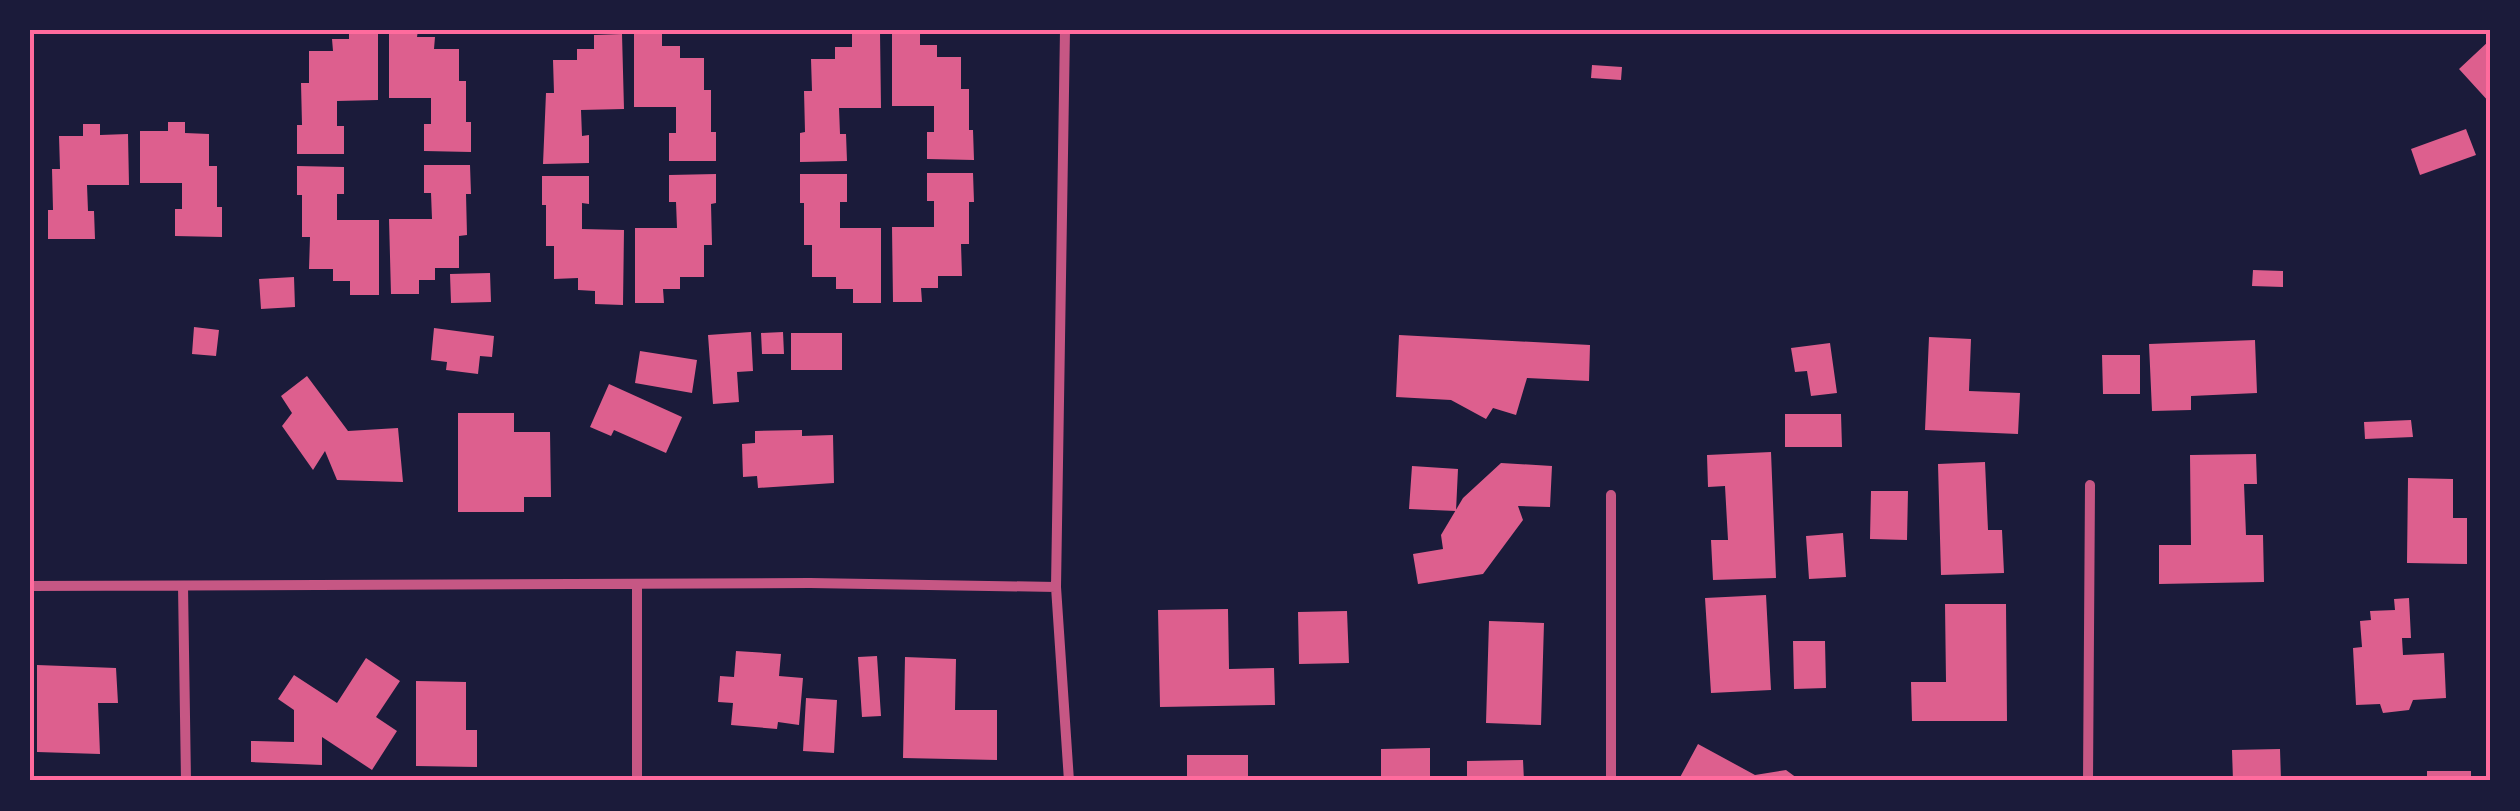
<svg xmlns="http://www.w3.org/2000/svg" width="2520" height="811" viewBox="0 0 2520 811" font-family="'Libre Baskerville',serif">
	<rect width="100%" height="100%" fill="#1b1b3a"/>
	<path fill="#dd5f8e" d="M 349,30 L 378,30 L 378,100 L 337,101 L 337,126 L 344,126 L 344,154 L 297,154 L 297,125 L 302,125 L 301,83 L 309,83 L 309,51 L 333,51 L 332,39 L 349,39 Z
		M 389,30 L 418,30 L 417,37 L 435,37 L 434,49 L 459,49 L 459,81 L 466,81 L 466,122 L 471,122 L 471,152 L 424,151 L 424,124 L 431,124 L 431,98 L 389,98 Z
		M 892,31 L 920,31 L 920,45 L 937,45 L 937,57 L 961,57 L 961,89 L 969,89 L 969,130 L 973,130 L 974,160 L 927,159 L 927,132 L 934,132 L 934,106 L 892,106 Z
		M 634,32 L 662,32 L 662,46 L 680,46 L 680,58 L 704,58 L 704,90 L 711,90 L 711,132 L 716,132 L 716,161 L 669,161 L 669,133 L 676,133 L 676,107 L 634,107 Z
		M 852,33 L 880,33 L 881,108 L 839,108 L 840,134 L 846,134 L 847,161 L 800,162 L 800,133 L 805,132 L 804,91 L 812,91 L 811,59 L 835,59 L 835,47 L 852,47 Z
		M 622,34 L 624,109 L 581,110 L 582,136 L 589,135 L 589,163 L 543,164 L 546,93 L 554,93 L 553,60 L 577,60 L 577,49 L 594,49 L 594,35 Z
		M 2490,40 L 2490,103 L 2459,69 Z
		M 1592,65 L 1622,67 L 1621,80 L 1591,78 Z
		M 168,122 L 185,122 L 185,133 L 209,134 L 209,166 L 217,166 L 217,207 L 222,207 L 222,237 L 175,236 L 175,209 L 182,209 L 182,183 L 140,183 L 140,131 L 168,131 Z
		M 83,124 L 100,124 L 100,135 L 128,134 L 129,185 L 87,185 L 88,211 L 94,211 L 95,239 L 48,239 L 48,210 L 53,210 L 52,169 L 60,169 L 59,136 L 83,136 Z
		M 2466,129 L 2476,155 L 2420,175 L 2411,149 Z
		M 424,165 L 470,165 L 471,194 L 466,194 L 467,235 L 459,236 L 459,268 L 435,268 L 435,280 L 419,280 L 419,294 L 391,294 L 389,219 L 432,219 L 431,193 L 424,193 Z
		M 297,166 L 344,167 L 344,194 L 337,194 L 337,220 L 379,220 L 379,295 L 350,295 L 350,281 L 333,281 L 333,269 L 309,269 L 310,237 L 302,237 L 302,195 L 297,195 Z
		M 927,173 L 973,173 L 974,202 L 969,202 L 969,244 L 961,244 L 962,276 L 938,276 L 938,288 L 921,288 L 922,302 L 893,302 L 892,227 L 934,227 L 934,201 L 927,201 Z
		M 716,174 L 716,203 L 711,204 L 712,245 L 704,245 L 704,277 L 680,277 L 680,289 L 663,289 L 664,303 L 635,303 L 635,228 L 677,228 L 676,202 L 669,202 L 669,175 Z
		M 800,174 L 847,174 L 847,202 L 840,202 L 840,228 L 881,228 L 881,303 L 853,303 L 853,289 L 836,289 L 836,277 L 812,277 L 812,245 L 804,245 L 804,203 L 800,203 Z
		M 542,176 L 589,176 L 589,204 L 582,203 L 582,229 L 624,230 L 623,305 L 595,304 L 595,291 L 578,290 L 578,278 L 554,279 L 554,246 L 546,246 L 546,205 L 542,205 Z
		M 2253,270 L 2283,271 L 2283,287 L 2252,286 Z
		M 490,273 L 491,302 L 451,303 L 450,274 Z
		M 294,277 L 295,307 L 261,309 L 259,279 Z
		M 194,327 L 219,330 L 216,356 L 192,354 Z
		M 434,328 L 494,336 L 492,357 L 480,356 L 478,374 L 446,370 L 447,362 L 431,360 Z
		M 751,332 L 753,371 L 737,372 L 739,402 L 713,404 L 708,335 Z
		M 783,332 L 784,354 L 762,354 L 761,333 Z
		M 791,333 L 842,333 L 842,370 L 791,370 Z
		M 1399,335 L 1590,345 L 1589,381 L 1527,378 L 1516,415 L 1493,408 L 1486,419 L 1451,400 L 1396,397 Z
		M 1929,337 L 1971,339 L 1969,391 L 2020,393 L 2018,434 L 1925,430 Z
		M 2255,340 L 2257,393 L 2191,396 L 2191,410 L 2152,411 L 2149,344 Z
		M 1830,343 L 1837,393 L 1811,396 L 1807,371 L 1795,372 L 1791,348 Z
		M 640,351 L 697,360 L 692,393 L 635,383 Z
		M 2102,355 L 2140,355 L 2140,394 L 2103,394 Z
		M 307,376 L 348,431 L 398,428 L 403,482 L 337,480 L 325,451 L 313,470 L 282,426 L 292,413 L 281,396 Z
		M 609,384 L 682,417 L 666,453 L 614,430 L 611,436 L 590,427 Z
		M 458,413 L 514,413 L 514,432 L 550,432 L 551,497 L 524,497 L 524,512 L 458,512 Z
		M 1785,414 L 1841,414 L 1842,447 L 1785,447 Z
		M 2411,420 L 2413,437 L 2365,439 L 2364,422 Z
		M 802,430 L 802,436 L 833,435 L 834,483 L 758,488 L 757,476 L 743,477 L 742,444 L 755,443 L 755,431 Z
		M 1771,452 L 1776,578 L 1713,580 L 1711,540 L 1728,540 L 1725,486 L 1708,487 L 1707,455 Z
		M 2256,454 L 2257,484 L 2244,484 L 2246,535 L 2263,535 L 2264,582 L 2159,584 L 2159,545 L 2191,545 L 2190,455 Z
		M 1985,462 L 1988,530 L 2002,530 L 2004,573 L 1941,575 L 1938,464 Z
		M 1501,463 L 1552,466 L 1550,507 L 1518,506 L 1523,520 L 1483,574 L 1418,584 L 1413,554 L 1443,549 L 1441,535 L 1463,498 Z
		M 1412,466 L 1458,469 L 1456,511 L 1409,509 Z
		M 2408,478 L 2453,479 L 2453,518 L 2467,518 L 2467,564 L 2407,563 Z
		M 1871,491 L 1908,491 L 1907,540 L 1870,539 Z
		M 1843,533 L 1846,577 L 1809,579 L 1806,536 Z
		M 1766,595 L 1771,690 L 1711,693 L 1705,598 Z
		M 2409,598 L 2411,638 L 2402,638 L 2403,655 L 2444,653 L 2446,698 L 2413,700 L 2409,710 L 2383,713 L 2380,704 L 2356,705 L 2353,648 L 2362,647 L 2360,621 L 2371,620 L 2370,611 L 2395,610 L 2394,599 Z
		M 1945,604 L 2006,604 L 2007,721 L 1912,721 L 1911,682 L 1946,682 Z
		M 1228,609 L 1229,669 L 1274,668 L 1275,705 L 1160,707 L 1158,610 Z
		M 1347,611 L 1349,663 L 1299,664 L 1298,612 Z
		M 1489,621 L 1544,623 L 1541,725 L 1486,723 Z
		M 1793,641 L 1825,641 L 1826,688 L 1794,689 Z
		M 736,651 L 781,654 L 779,676 L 803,678 L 799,725 L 778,722 L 777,729 L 731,725 L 733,703 L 718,702 L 720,676 L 734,677 Z
		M 877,656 L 881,716 L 862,717 L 858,657 Z
		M 905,657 L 956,659 L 955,710 L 997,710 L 997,760 L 903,758 Z
		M 366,658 L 400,681 L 376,717 L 397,731 L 372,770 L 322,737 L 322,765 L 251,762 L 251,741 L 294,742 L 294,710 L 278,699 L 294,675 L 337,703 Z
		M 37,665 L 116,668 L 118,703 L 98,703 L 100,754 L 37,752 Z
		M 416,681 L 466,682 L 466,730 L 477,730 L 477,767 L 416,766 Z
		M 806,698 L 837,700 L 834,753 L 803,751 Z
		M 1698,744 L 1755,775 L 1786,770 L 1801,781 L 1678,781 Z
		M 1430,748 L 1430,776 L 1420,776 L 1420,781 L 1381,781 L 1381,749 Z
		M 2280,749 L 2281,781 L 2233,781 L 2232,750 Z
		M 1187,755 L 1248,755 L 1248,781 L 1187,781 Z
		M 1523,760 L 1524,781 L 1467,781 L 1467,761 Z
		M 2427,771 L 2471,771 L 2471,781 L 2427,781 Z"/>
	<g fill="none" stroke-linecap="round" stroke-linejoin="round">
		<path stroke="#c65784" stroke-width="10" d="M 1065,30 L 1056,587 L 1069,781
			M 637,585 L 637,781
			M 30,586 L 810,583 L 1056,587
			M 183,586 L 186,781
			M 1611,781 L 1611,495
			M 2088,781 L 2090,485"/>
	</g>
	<rect width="2520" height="811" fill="none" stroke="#1b1b3a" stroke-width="65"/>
	<rect x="32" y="32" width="2456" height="746" fill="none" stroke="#ff6b9d" stroke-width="4"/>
</svg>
